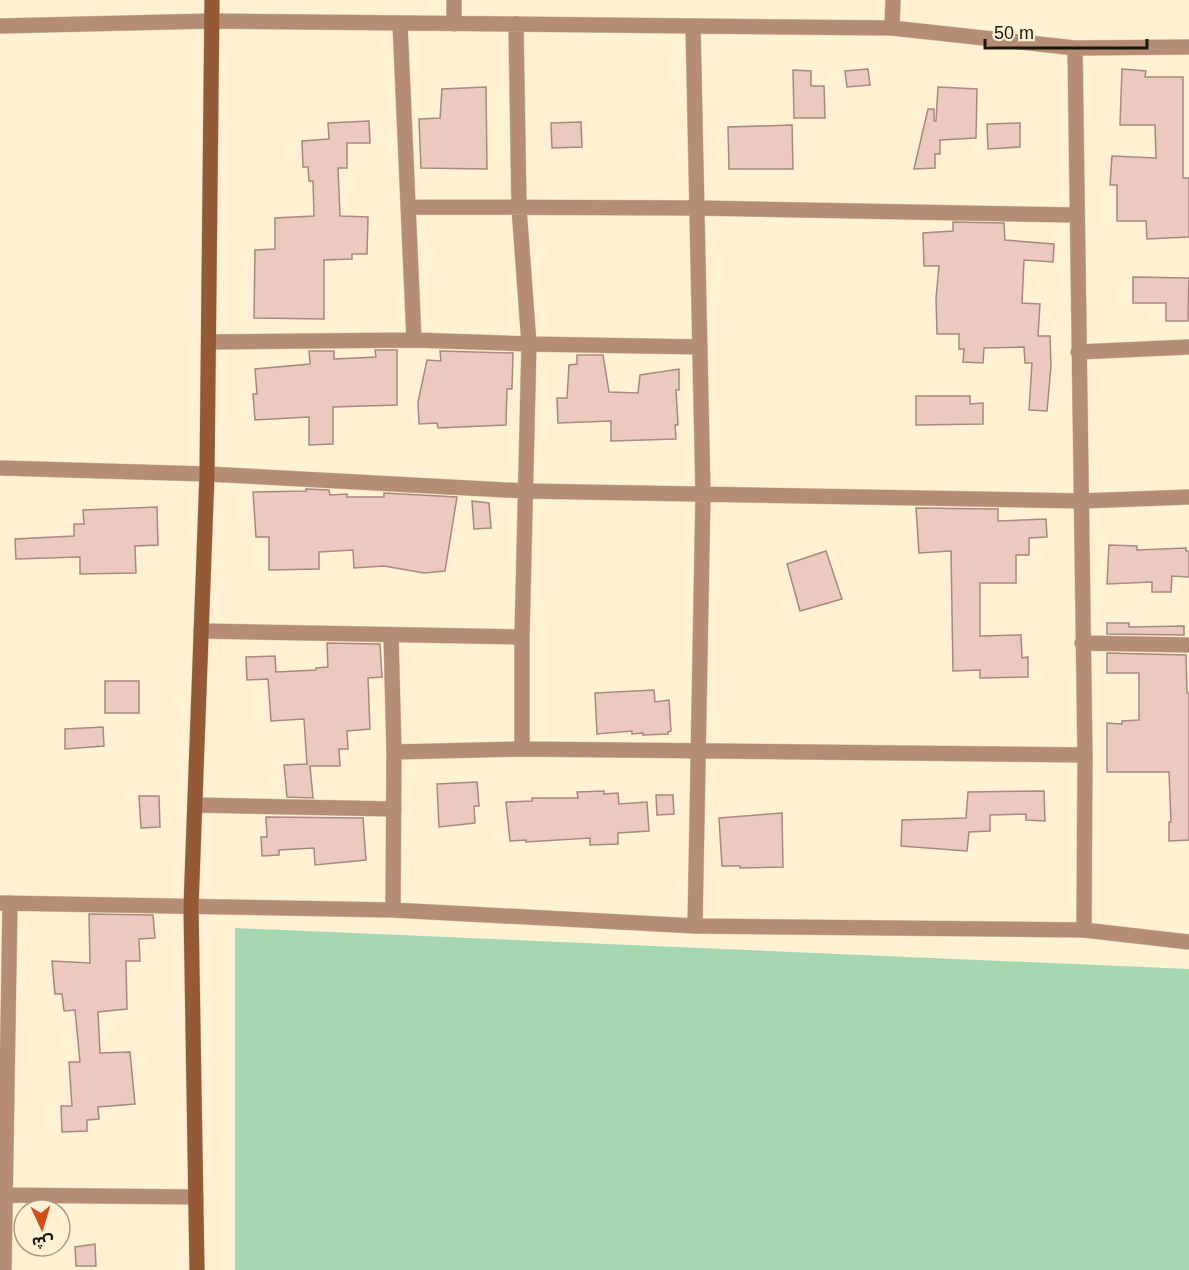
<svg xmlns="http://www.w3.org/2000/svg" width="1189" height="1270" viewBox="0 0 1189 1270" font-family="Arial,'Noto Sans Arabic',sans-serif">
	<rect width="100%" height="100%" fill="#fff1d2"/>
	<path fill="#a4d6b0" d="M 235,928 L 1189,969 L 1189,1270 L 235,1270 Z"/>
	<path fill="#ecc9bf" stroke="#a8877e" stroke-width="1.5" d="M 868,69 L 870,85 L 847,87 L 845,71 Z
		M 1122,69 L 1146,71 L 1145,77 L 1183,77 L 1183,178 L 1189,178 L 1189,237 L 1147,239 L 1146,221 L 1117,221 L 1117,185 L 1110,185 L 1112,156 L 1156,158 L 1155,125 L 1120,125 Z
		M 793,70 L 811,71 L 811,86 L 824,86 L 825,118 L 794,118 Z
		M 486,87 L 487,169 L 421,168 L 419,119 L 440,118 L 442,89 Z
		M 938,87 L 977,89 L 976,138 L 940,140 L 940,154 L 935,154 L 935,168 L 914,169 L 928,109 L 934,109 L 934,121 L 936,121 Z
		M 369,121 L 370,143 L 347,143 L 347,168 L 338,168 L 340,216 L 368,217 L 367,254 L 352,254 L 352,259 L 324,260 L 324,319 L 254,318 L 255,250 L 275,249 L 275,218 L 314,216 L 313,181 L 309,181 L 308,167 L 303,167 L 302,141 L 329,139 L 328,123 Z
		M 581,122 L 582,147 L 552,148 L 551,123 Z
		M 1020,123 L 1020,147 L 988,149 L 987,124 Z
		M 792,125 L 793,169 L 729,169 L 728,127 Z
		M 953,222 L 1004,223 L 1005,240 L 1054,244 L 1053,262 L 1024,260 L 1022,303 L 1040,304 L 1038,336 L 1050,336 L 1051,366 L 1047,411 L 1029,410 L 1032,363 L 1025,363 L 1024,347 L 984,348 L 983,363 L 963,362 L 964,349 L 959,349 L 959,334 L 937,334 L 936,298 L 939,266 L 924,266 L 923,233 L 953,231 Z
		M 1133,277 L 1189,278 L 1188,321 L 1166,321 L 1166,303 L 1133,303 Z
		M 375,350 L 397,350 L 397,405 L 333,407 L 333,444 L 309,445 L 309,417 L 255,420 L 253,394 L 257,394 L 255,369 L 310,364 L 309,351 L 334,351 L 334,359 L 376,357 Z
		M 440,351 L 513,353 L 512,389 L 507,389 L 506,425 L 438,428 L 437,423 L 419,424 L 418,402 L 427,360 L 441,361 Z
		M 577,355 L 603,355 L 609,392 L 638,393 L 640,375 L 679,369 L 679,390 L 676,390 L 678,425 L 675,425 L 676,439 L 611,441 L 611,421 L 558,423 L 557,398 L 567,398 L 569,365 L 577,364 Z
		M 916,396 L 970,396 L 970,404 L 983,403 L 983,424 L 916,425 Z
		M 306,489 L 329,490 L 330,495 L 347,494 L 347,497 L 384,497 L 384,493 L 457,497 L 445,571 L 424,573 L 384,566 L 354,568 L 353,550 L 319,552 L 319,569 L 269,570 L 269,537 L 256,537 L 253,492 L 306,491 Z
		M 472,501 L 489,503 L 491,528 L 474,529 Z
		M 157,507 L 158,545 L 135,546 L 136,573 L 80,574 L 80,557 L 16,559 L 15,539 L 74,536 L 74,524 L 84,524 L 83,510 Z
		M 916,508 L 998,509 L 998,521 L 1046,519 L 1047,537 L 1029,538 L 1029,555 L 1016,555 L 1016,583 L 980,583 L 980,636 L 1021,635 L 1022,658 L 1028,657 L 1028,677 L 980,678 L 980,670 L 953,671 L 951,551 L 919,553 Z
		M 1109,545 L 1137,546 L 1137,550 L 1186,548 L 1186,551 L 1189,551 L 1189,577 L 1172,576 L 1171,592 L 1152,592 L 1152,582 L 1107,584 Z
		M 826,551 L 842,599 L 800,611 L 787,564 Z
		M 1107,623 L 1129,623 L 1129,627 L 1184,626 L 1184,635 L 1107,634 Z
		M 327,643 L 380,644 L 382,677 L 368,678 L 370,729 L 347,731 L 348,749 L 339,749 L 340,766 L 310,766 L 313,798 L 287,797 L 284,765 L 307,764 L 304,719 L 271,721 L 268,679 L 247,680 L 246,657 L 275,656 L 276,672 L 316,670 L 316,668 L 328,667 Z
		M 1107,653 L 1186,655 L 1187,693 L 1189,693 L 1189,840 L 1169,841 L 1169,822 L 1171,822 L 1169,772 L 1107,772 L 1107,723 L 1122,724 L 1122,721 L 1139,720 L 1139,673 L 1107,673 Z
		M 105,681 L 139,681 L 139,713 L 105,713 Z
		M 654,690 L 655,702 L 669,700 L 671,731 L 668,732 L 668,734 L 643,735 L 643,733 L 632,734 L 632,731 L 597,734 L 595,693 Z
		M 103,727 L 104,746 L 65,749 L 65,729 Z
		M 477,782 L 479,806 L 474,806 L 475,823 L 439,827 L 437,784 Z
		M 604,791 L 604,794 L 618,793 L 619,804 L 647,802 L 649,831 L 618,833 L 618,844 L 590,845 L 590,838 L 526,842 L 526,840 L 510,841 L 506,802 L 532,801 L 532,798 L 578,798 L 577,792 Z
		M 1044,791 L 1045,821 L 1026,820 L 1026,814 L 990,815 L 990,831 L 969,832 L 967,851 L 901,846 L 902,820 L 966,818 L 968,792 Z
		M 656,795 L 673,795 L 674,814 L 657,815 Z
		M 139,796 L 159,796 L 160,827 L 141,828 Z
		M 782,813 L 783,867 L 740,868 L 740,866 L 722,866 L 719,818 Z
		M 266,817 L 363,818 L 366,860 L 315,865 L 314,848 L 279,850 L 279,855 L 262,856 L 261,837 L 267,837 Z
		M 89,914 L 153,915 L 155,938 L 139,939 L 140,961 L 126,961 L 127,1009 L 98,1012 L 100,1053 L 130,1052 L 135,1104 L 98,1107 L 99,1119 L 87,1120 L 87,1131 L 62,1132 L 61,1106 L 72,1106 L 69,1062 L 80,1062 L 75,1010 L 64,1011 L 62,994 L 55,994 L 52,961 L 90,963 Z
		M 95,1244 L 96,1266 L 76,1266 L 75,1247 Z"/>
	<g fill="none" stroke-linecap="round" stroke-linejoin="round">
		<defs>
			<path id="street" d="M 454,0 L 454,24
				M 400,23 L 414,340
				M 516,24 L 519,208 L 529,344 L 522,637 L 522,749
				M 0,26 L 212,21 L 892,28 L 1075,48 L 1189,47
				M 693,26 L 703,494 L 695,926
				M 892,28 L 893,0
				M 1075,48 L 1085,755 L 1084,930
				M 408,207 L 697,208 L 1076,215
				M 209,342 L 414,340 L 529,344 L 700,347
				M 1078,352 L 1189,347
				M 0,468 L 207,474 L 526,491 L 1081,501 L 1189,497
				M 201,631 L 522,637
				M 391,635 L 394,752 L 393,910
				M 1082,643 L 1189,645
				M 394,752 L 522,749 L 1085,755
				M 195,805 L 394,809
				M 0,903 L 393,910 L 695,926 L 1084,930 L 1189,942
				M 0,1195 L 196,1197
				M 4,1270 L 10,903"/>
			<path id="secondary" d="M 197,1270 L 191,907 L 207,474 L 212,0"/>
		</defs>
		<use href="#street" stroke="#dbceb2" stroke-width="16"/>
		<use href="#secondary" stroke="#dbceb2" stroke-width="16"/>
		<use href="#street" stroke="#b58c74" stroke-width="15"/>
		<use href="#secondary" stroke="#945a36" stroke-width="15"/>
	</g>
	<g transform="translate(42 1228) rotate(176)"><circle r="28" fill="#fff1d2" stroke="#a59a83" stroke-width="1.5"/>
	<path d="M0-4.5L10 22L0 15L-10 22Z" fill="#d34c19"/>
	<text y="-9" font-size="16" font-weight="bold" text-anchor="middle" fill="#1d180d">ش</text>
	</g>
	<path d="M985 39v9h162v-9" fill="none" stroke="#1d180d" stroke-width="3"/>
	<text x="994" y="39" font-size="18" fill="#1d180d" stroke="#fff1d2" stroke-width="4.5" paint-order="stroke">50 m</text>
</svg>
